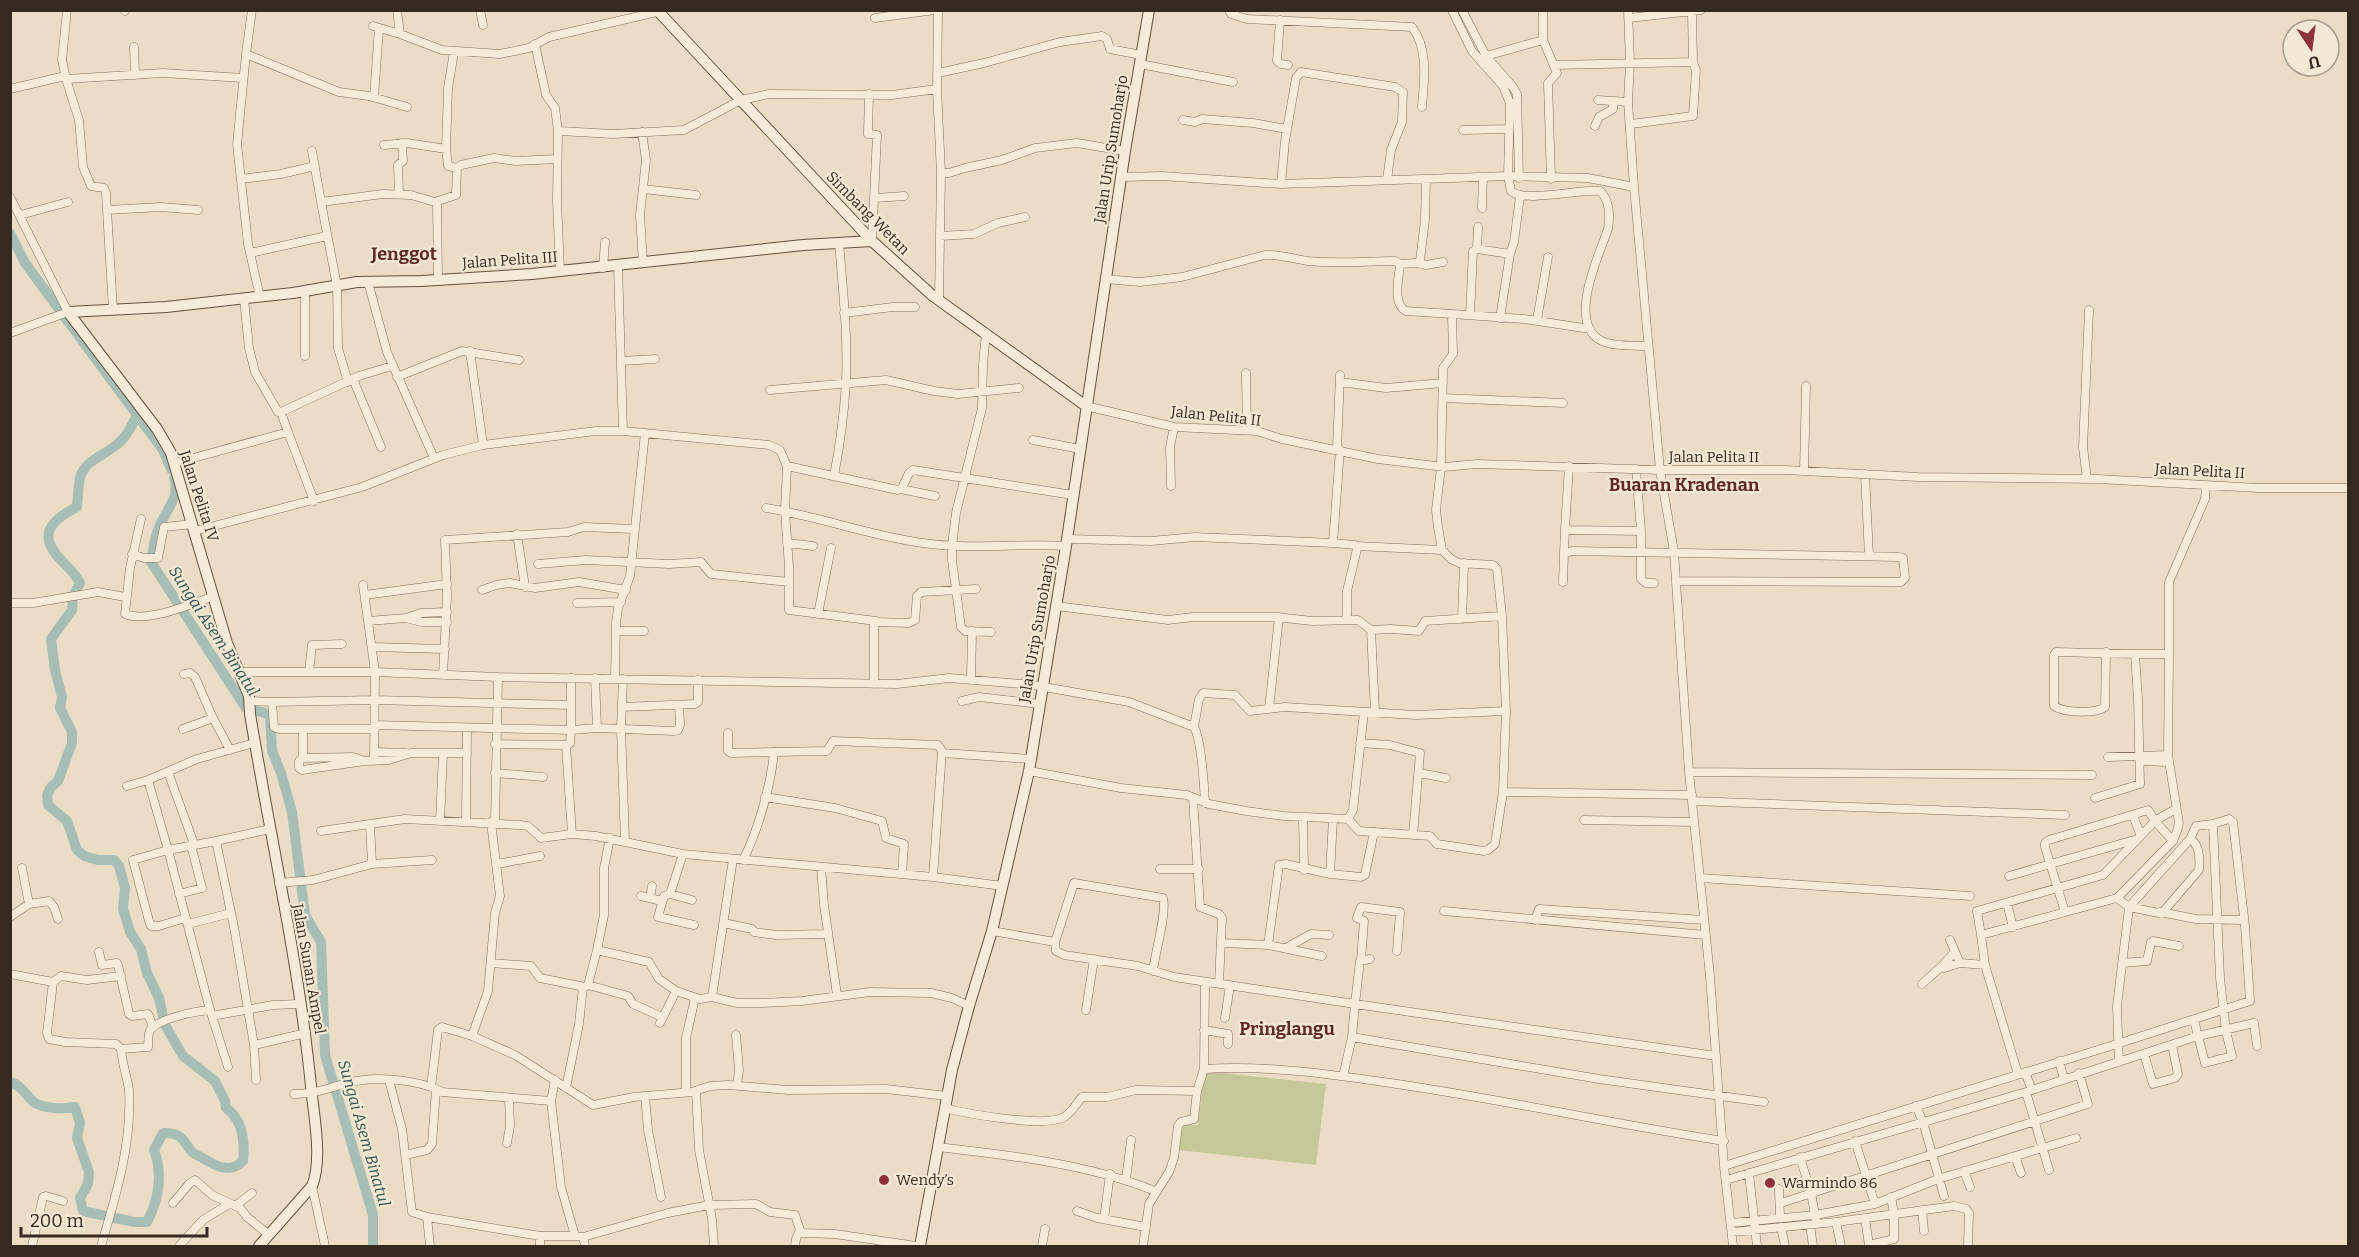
<svg xmlns="http://www.w3.org/2000/svg" width="2359" height="1257" viewBox="0 0 2359 1257" font-family="Bitter,serif">
	<rect width="100%" height="100%" fill="#ebddc5"/>
	<path fill="#c6c89a" d="M 1204,1071 L 1326,1084 L 1316,1165 L 1178,1150 L 1181,1124 L 1198,1125 Z"/>
	<g fill="none" stroke-linecap="round" stroke-linejoin="round">
		<path stroke="#a7beb6" stroke-width="10" d="M 10,233 L 25,263 L 163,450 L 171,469
			M 174,478 C 181,498 164,512 158,530 C 154,540 153,552 151,562 L 246,708 C 255,712 262,710 270,716 L 272,751 L 281,773 L 292,812 L 305,915 L 321,942 L 325,1055 L 373,1215 L 373,1246
			M 10,1085 L 13,1083 C 24,1087 26,1097 35,1103 C 45,1109 64,1109 75,1107 L 80,1123 L 77,1138 L 89,1172 L 88,1184 L 80,1198 L 83,1211 L 134,1222 L 147,1222 C 159,1200 163,1173 154,1150 L 163,1133 C 183,1133 182,1140 192,1152 C 193,1153 200,1157 201,1157 C 214,1165 229,1175 243,1161 C 245,1142 243,1120 226,1108 L 225,1101 L 215,1081 L 183,1056 L 165,1025 L 159,998 L 147,973 L 141,949 L 130,932 L 123,909 L 125,888 L 119,866 L 114,860 L 98,860 L 84,856 L 77,850 L 67,821 L 48,805 L 47,795 L 51,787 L 58,781 L 72,743 L 72,732 L 60,708 L 62,697 L 55,670 L 51,639 L 72,610 L 73,596 L 80,583 C 75,573 69,569 62,561 C 36,535 51,520 77,507 C 78,498 78,485 80,478 C 84,461 103,456 115,446 C 126,438 131,427 137,415"/>
		<defs>
			<path id="street" d="M 67,10 L 62,60 L 66,79 L 79,120 L 83,167 L 91,186 L 104,188 L 106,193 L 113,310
				M 125,10 L 125,11
				M 397,10 L 400,34 L 442,50 L 500,54 L 529,48 L 549,37 L 661,11
				M 480,10 L 483,25
				M 938,10 L 937,89 L 941,173 L 939,300
				M 1229,10 L 1231,14 L 1247,19 L 1412,27 C 1429,49 1424,82 1422,107
				M 1452,10 L 1472,51 L 1503,86 L 1510,103 L 1508,176 L 1511,191 C 1524,203 1579,189 1600,191 C 1610,200 1610,217 1608,229 C 1599,255 1566,324 1602,341 C 1615,347 1634,345 1648,346
				M 1462,10 L 1486,56 L 1513,87 L 1517,94 L 1519,178
				M 1543,10 L 1543,40 L 1557,73 L 1548,83 L 1551,179
				M 1628,10 L 1630,63 L 1628,102 L 1634,187 L 1660,470 L 1674,552 L 1689,772 L 1710,976 L 1724,1166 L 1733,1246
				M 875,18 L 935,10
				M 1629,18 L 1701,10
				M 1280,20 L 1277,61 L 1281,64 L 1288,65
				M 373,26 L 400,34
				M 535,44 L 546,95 L 555,108 L 558,131 L 560,131 L 613,134 L 684,130 L 741,100 L 769,94 L 892,95 L 937,89
				M 134,47 L 135,75
				M 246,54 L 252,10
				M 1486,56 L 1543,40
				M 1140,64 L 1233,82
				M 1554,65 L 1693,62
				M 938,73 L 984,63 L 1060,42 L 1102,36 L 1107,39 L 1110,49 L 1141,55
				M 66,79 L 163,73 L 243,78
				M 10,89 L 65,76
				M 869,94 L 868,134 L 877,135 L 872,241
				M 374,97 L 379,28
				M 1598,100 L 1628,102
				M 1183,120 L 1195,122 L 1202,119 L 1253,123 L 1287,129
				M 1631,124 L 1693,116 L 1696,70 L 1693,62 L 1692,13
				M 1595,126 L 1599,117 L 1613,109 L 1613,102
				M 1463,130 L 1509,129
				M 558,131 L 557,201 L 560,271
				M 642,132 L 646,160 L 640,215 L 643,263
				M 384,145 L 407,143 L 446,149 L 448,166 L 457,168
				M 446,149 L 448,88 L 454,52
				M 312,151 L 321,202 L 383,194 L 411,195 L 435,202 L 456,195 L 457,168 L 461,165 L 494,158 L 516,161 L 557,159
				M 941,173 L 949,173 L 965,168 L 1002,160 L 1035,148 L 1077,143 L 1125,151
				M 1121,177 L 1162,176 L 1281,184 L 1508,176 L 1588,178 L 1634,187
				M 241,179 L 281,174 L 315,166
				M 1281,184 L 1285,141 L 1296,78 L 1301,72 L 1395,87 L 1403,92 L 1402,122 L 1391,150 L 1387,180
				M 643,189 L 696,195
				M 399,194 L 398,165 L 403,161 L 402,143
				M 10,197 L 68,312 L 10,333
				M 875,198 L 904,196
				M 321,202 L 337,286 L 338,348 L 348,382
				M 437,202 L 438,280
				M 1482,208 L 1483,177
				M 107,210 L 161,207 L 198,210
				M 20,215 L 68,202
				M 940,236 L 974,234 L 998,223 L 1025,217
				M 1477,249 L 1478,227
				M 250,253 L 327,236
				M 1418,263 L 1426,265 L 1443,262
				M 1400,264 L 1416,263 L 1420,261 L 1425,219 L 1426,180
				M 618,266 L 623,431
				M 603,268 L 605,242
				M 368,282 L 387,352 L 434,458
				M 260,297 L 248,244 L 237,144 L 246,54 L 339,92 L 369,96 L 407,107
				M 244,299 L 249,348 L 255,372 L 278,412 L 281,412 L 288,432
				M 844,313 L 893,307 L 915,307
				M 1452,314 L 1524,319 L 1590,329
				M 1470,315 L 1473,251 L 1477,249 L 1510,254 L 1514,242 L 1520,196
				M 1500,318 L 1510,254
				M 1537,320 L 1548,257
				M 986,333 L 983,364 L 982,408 L 956,513 L 952,546 L 952,560 L 961,627 L 965,631 L 991,632
				M 470,351 L 483,445
				M 305,356 L 305,291
				M 621,361 L 655,359
				M 1246,373 L 1247,430
				M 397,377 L 462,351 L 519,360
				M 353,379 L 381,447
				M 1340,382 L 1386,388 L 1443,383
				M 770,390 L 886,380 L 934,391 L 958,394 L 1019,388
				M 1443,398 L 1563,403
				M 1086,406 L 1174,427 L 1257,431 L 1282,439 L 1378,459 L 1444,467 L 1477,464 L 1660,470 L 1785,470 L 1918,477 L 2098,479 L 2258,488 L 2348,488
				M 281,412 L 359,376 L 392,366
				M 1033,440 L 1080,449
				M 1337,449 L 1340,375
				M 175,463 L 288,432 L 314,501
				M 787,466 L 898,490 L 902,488 L 909,473 L 913,470 L 1073,495
				M 1569,466 L 1565,529 L 1569,530 L 1641,531 L 1636,469
				M 1804,471 L 1806,386
				M 1865,474 L 1869,556
				M 834,476 C 840,445 844,414 846,383 C 848,337 843,289 839,243
				M 2087,479 L 2083,447 L 2089,310
				M 1171,486 L 1170,447 L 1174,427
				M 901,489 L 935,496
				M 766,508 C 819,516 870,536 923,543 C 971,550 1019,543 1066,546
				M 141,519 L 130,568 L 125,614 C 147,623 192,604 214,596
				M 195,531 L 362,487 L 443,455 L 483,445 L 596,431 L 623,431 L 769,445 L 780,450 L 787,466 L 785,511 L 789,567 L 789,610 L 876,621
				M 1641,531 L 1641,579 L 1646,583 L 1654,583
				M 517,534 L 525,587
				M 1067,539 L 1151,541 L 1195,537 L 1333,543 L 1340,450
				M 787,543 L 813,546
				M 1333,543 L 1355,545 L 1357,549 L 1347,591 L 1347,619
				M 1356,546 L 1442,550
				M 132,554 L 144,558 L 158,558 L 164,527 L 193,524
				M 1564,554 L 1565,529
				M 538,564 L 586,560 L 669,564 L 701,562 L 711,574 L 789,582
				M 1563,582 L 1564,554 L 1572,551 L 1899,557 L 1903,558 L 1905,578 L 1901,582 L 1677,581
				M 363,585 L 375,672 L 374,761
				M 482,590 L 496,585 L 510,583 L 535,588 L 579,582 L 626,590
				M 365,595 L 447,584
				M 10,603 L 33,603 L 98,592 L 125,597
				M 577,603 L 621,602
				M 1056,606 L 1168,620 L 1193,617 L 1276,617 L 1312,621 L 1358,620 L 1371,630 L 1375,712
				M 818,614 L 831,548
				M 406,618 L 421,613 L 447,612
				M 1462,619 L 1464,563
				M 368,621 L 406,618 L 422,622 L 447,622
				M 1371,630 L 1391,629 L 1419,631 L 1425,621 L 1502,616
				M 616,631 L 644,631
				M 372,647 L 445,649
				M 2106,652 L 2105,707 C 2095,714 2064,713 2054,706 L 2054,655 L 2056,652 L 2135,654
				M 239,672 L 375,672 L 498,677 L 897,684 L 949,678 L 1033,685 L 1129,702 L 1194,727 L 1199,699 L 1203,693 L 1235,695 L 1250,711 L 1285,707 L 1416,715 L 1506,711 L 1502,616 L 1497,569 L 1493,565 L 1459,563 L 1451,559 L 1442,550 L 1438,527 L 1436,510 L 1441,467 L 1443,368 L 1453,354 L 1452,314 L 1406,311 C 1392,304 1399,278 1400,264 L 1395,261 C 1366,261 1337,264 1308,261 C 1293,259 1281,254 1265,255 L 1182,277 L 1140,282 L 1105,279
				M 309,672 L 312,645 L 342,644
				M 184,674 L 190,673 L 195,677 L 212,716 L 230,750
				M 443,675 L 447,596 L 445,540 L 568,532 L 584,527 L 634,529
				M 595,678 L 597,728
				M 615,679 L 616,623 L 618,608 L 630,576 L 645,433
				M 623,679 L 621,729 L 625,841
				M 971,680 L 972,631
				M 874,684 L 874,622 L 909,623 L 915,620 L 917,596 L 921,592 L 976,589
				M 250,701 L 272,702 L 274,727 L 278,729 L 375,729
				M 962,701 L 979,697 L 1039,704
				M 272,702 L 375,700 L 571,705
				M 622,707 L 695,704 L 698,702 L 698,680
				M 1269,709 L 1279,617
				M 375,725 L 571,730 L 571,678
				M 1194,727 C 1202,741 1204,785 1205,803
				M 183,729 L 213,718
				M 728,733 L 728,751 L 731,753 L 827,751 L 833,741 L 938,745 L 942,751 L 933,877
				M 1360,743 L 1390,745 L 1420,753 L 1413,835
				M 495,744 L 568,745 L 570,743 L 571,730 L 597,728 L 674,731 L 678,730 L 680,725 L 679,705
				M 566,745 L 572,834
				M 375,752 L 406,753
				M 942,753 L 1031,759
				M 2168,755 L 2169,654
				M 2108,757 L 2168,755 L 2179,823 L 2177,831 L 2173,841 L 2117,898
				M 303,758 L 303,729
				M 365,761 L 353,757 L 303,758 L 299,761 L 299,768 L 302,770 L 365,761 L 389,760 L 411,753 L 467,753
				M 2140,761 L 2168,762
				M 1029,771 L 1121,788 L 1187,795 L 1209,804 L 1246,811 L 1284,816 L 1348,819 L 1359,831 L 1430,836 L 1437,844 L 1484,851 L 1488,850 L 1495,844 L 1503,792 L 1692,795
				M 168,772 L 194,844
				M 1689,772 L 2092,775
				M 495,773 L 543,777
				M 1419,773 L 1446,778
				M 148,780 L 168,850 L 133,860 L 149,921 L 151,926 L 159,926 L 185,918
				M 127,786 L 148,780 L 197,759 L 254,743
				M 1503,792 L 1506,711
				M 765,797 L 835,808 L 882,821 L 886,838 L 904,844 L 902,874
				M 1193,798 L 1200,907 L 1219,914 L 1222,918 L 1219,983
				M 2095,798 L 2140,784 L 2138,699 L 2135,654 L 2169,654 L 2169,582 L 2205,499 L 2206,486
				M 1692,801 L 2065,815
				M 2133,815 L 2140,834
				M 1303,818 L 1304,870
				M 1348,819 L 1353,810 L 1364,712
				M 1584,820 L 1694,822
				M 440,821 L 443,753
				M 466,821 L 467,728
				M 495,822 L 498,677
				M 321,831 L 405,819 L 520,825 L 528,826 L 541,838 L 572,834 L 596,836 L 683,854 L 933,877 L 1003,886
				M 610,838 L 604,868 L 604,915 L 597,950 L 649,962 L 659,979 L 676,991 L 700,999 L 712,997 L 737,1003 L 762,1003 L 802,1001 L 870,992 L 931,993 L 952,998 L 969,1006
				M 216,841 L 270,829
				M 683,854 L 670,894 L 692,900
				M 743,860 C 758,831 771,785 774,752
				M 372,864 L 432,860
				M 497,864 L 540,856
				M 821,867 L 824,905 L 837,995
				M 22,868 L 29,904
				M 1160,869 L 1199,869
				M 1330,874 L 1361,877 L 1365,875 L 1374,832
				M 2009,876 L 2134,840
				M 1700,878 L 1970,896
				M 279,883 L 313,880 L 372,864 L 370,824
				M 179,894 L 202,888 L 191,845
				M 670,894 L 664,896 L 658,917 L 694,925
				M 641,896 L 662,901
				M 650,898 L 652,886
				M 2007,903 L 2013,927
				M 1444,911 L 1705,935
				M 2065,912 L 2045,847 L 2045,843 L 2049,840 L 2148,810 L 2155,821 L 2173,841
				M 2160,912 L 2196,919 L 2244,920
				M 10,917 L 29,904 L 49,901 L 54,907 L 58,919
				M 1535,920 L 1539,909 L 1704,920
				M 724,923 L 752,929 L 754,932 L 776,935 L 828,934
				M 188,924 L 231,913
				M 992,931 L 1055,942 L 1056,951 L 1064,955 L 1138,966 L 1174,977 L 1355,1004 L 1352,1037 L 1343,1076
				M 1981,935 L 1977,911 L 2103,875 L 2156,820 L 2176,809
				M 1950,940 L 1960,963
				M 1055,942 L 1074,883 L 1163,898 C 1167,914 1155,952 1153,971
				M 1222,943 L 1268,945 L 1322,956
				M 1268,945 L 1279,865 L 1286,864 L 1330,874 L 1333,819
				M 1286,948 L 1311,934 L 1329,935
				M 99,952 L 102,965 L 117,963 L 118,965 L 129,1014 L 132,1016 L 148,1014 L 153,1027
				M 1954,953 L 1942,966 L 1944,968 L 1960,963 L 1985,965
				M 1370,959 L 1360,961 L 1355,1004 L 1716,1056
				M 1361,960 L 1364,921 L 1357,918 L 1361,907 L 1400,912 L 1397,951
				M 491,963 L 531,966 L 540,978 L 585,987 L 588,985 L 597,950
				M 2122,963 L 2147,961 L 2151,942 L 2153,941 L 2179,946
				M 10,974 L 53,982 L 47,1033 L 49,1039 L 65,1042 L 116,1044 L 121,1049 L 148,1047 C 149,1041 147,1034 151,1029 C 161,1018 196,1011 210,1010 L 212,1016 L 273,1005 L 300,1004
				M 53,982 L 61,976 L 87,980 L 121,976
				M 1922,984 L 1942,966
				M 588,985 L 628,996 L 633,1004 L 662,1017
				M 712,997 L 733,859
				M 210,1010 L 168,850 L 216,841 L 234,927 L 254,1045
				M 1086,1010 L 1094,959
				M 212,1016 L 228,1067
				M 1225,1018 L 1230,985
				M 2194,1020 L 2198,1036 L 2254,1023 L 2257,1046
				M 660,1023 L 676,991
				M 1204,1030 L 1228,1034 L 1228,1044
				M 736,1035 L 739,1070 L 737,1085
				M 472,1036 L 488,991 L 495,913 L 500,896 L 491,822
				M 1352,1037 L 1599,1079 L 1764,1102
				M 2144,1054 L 2153,1084 L 2175,1078 L 2178,1074 L 2172,1045
				M 2059,1061 L 2064,1079
				M 1204,1069 L 1205,982
				M 2025,1072 L 2032,1090
				M 2018,1074 L 1985,965 L 1981,935 L 2117,898 L 2129,907 L 2159,913 L 2163,912 L 2199,870 C 2200,859 2200,844 2190,839
				M 256,1080 L 254,1045 L 306,1033
				M 389,1080 L 402,1129 L 412,1212 L 427,1217 L 430,1246
				M 431,1087 L 442,1092 L 551,1101 L 561,1187 L 575,1236 L 583,1237 L 668,1213 L 709,1205 L 756,1204 L 770,1212 L 795,1215 L 801,1233 L 835,1234 L 916,1246
				M 566,1088 L 579,1024 L 583,987
				M 696,1091 L 699,1150 L 712,1219 L 714,1246
				M 686,1092 L 686,1038 L 695,998
				M 2026,1092 L 2049,1170
				M 294,1094 C 317,1094 327,1088 348,1083 C 373,1076 407,1079 431,1087 L 438,1030 L 442,1027 L 472,1036 L 515,1055 L 593,1105 L 634,1097 L 692,1092 L 710,1086 L 728,1085 L 788,1090 L 886,1089 L 947,1096
				M 645,1096 L 648,1130 L 661,1197
				M 551,1101 L 555,1080
				M 1916,1106 L 1923,1122 L 1944,1196
				M 944,1108 C 968,1114 1042,1127 1062,1118 C 1071,1114 1076,1104 1082,1097 L 1107,1097 L 1136,1090 L 1197,1091
				M 1855,1141 L 1875,1204 L 1938,1179 L 2076,1138
				M 507,1143 L 510,1126 L 509,1098
				M 937,1147 C 1009,1155 1088,1164 1155,1191
				M 405,1155 L 427,1150 L 432,1144 L 436,1090
				M 2015,1156 L 2021,1173
				M 1800,1157 L 1811,1193 L 1816,1220
				M 1724,1166 L 2117,1044 L 2250,1001 L 2245,926 L 2233,822 L 2229,819 L 2213,824
				M 1964,1171 L 1970,1187
				M 1749,1173 L 1757,1246
				M 1126,1179 L 1131,1140
				M 1726,1180 L 2026,1092 L 2198,1036 L 2205,1063 L 2232,1056 L 2226,1031 L 2220,978 L 2213,824 L 2196,826 L 2190,839 L 2129,907 L 2117,1006 L 2119,1062
				M 312,1186 L 325,1246
				M 1779,1189 L 1780,1218
				M 173,1203 L 190,1183 L 195,1180 L 212,1195 L 240,1208 L 247,1217 L 269,1235
				M 1781,1203 L 2088,1104 L 2079,1073
				M 235,1206 L 252,1193
				M 1922,1210 L 1924,1231
				M 1077,1211 L 1097,1218 L 1146,1227
				M 427,1217 L 540,1236 L 575,1236
				M 1865,1218 L 1869,1245 L 1894,1239 L 1894,1214 L 1891,1197
				M 1104,1219 L 1110,1174
				M 1836,1222 L 1841,1246
				M 1731,1223 L 1815,1215 L 1875,1204
				M 1810,1225 L 1813,1246
				M 1781,1227 L 1785,1246
				M 1732,1232 L 1836,1222 L 1954,1206 L 1966,1209 L 1969,1213 L 1968,1246
				M 583,1237 L 585,1246
				M 32,1246 L 43,1197 L 46,1196 L 63,1201
				M 101,1246 C 116,1196 132,1144 129,1090 C 127,1076 122,1063 121,1049
				M 179,1246 L 203,1220 L 229,1204
				M 540,1246 L 540,1236
				M 795,1246 L 796,1239 L 799,1232
				M 1042,1246 L 1045,1229
				M 1143,1246 L 1149,1204 L 1169,1172 L 1174,1158 L 1178,1126 L 1181,1122 L 1194,1119 L 1197,1091 L 1204,1069 C 1266,1065 1329,1074 1390,1083 C 1502,1099 1612,1124 1724,1141"/>
			<path id="secondary" d="M 657,10 L 872,241 L 933,296 L 1086,406
				M 68,312 L 157,429 L 171,453 L 227,643 L 249,696 L 250,714 C 271,841 300,968 312,1096 C 315,1121 322,1162 312,1186 L 259,1246
				M 68,312 L 166,307 L 293,293 L 357,282 L 421,281 L 532,274 L 803,245 L 872,241
				M 920,1246 L 952,1070 L 969,1006 L 992,931 L 1029,771 L 1066,546 L 1125,151 L 1149,10"/>
		</defs>
		<use href="#street" stroke="#846f5d" stroke-width="9"/>
		<use href="#secondary" stroke="#665140" stroke-width="12"/>
		<use href="#street" stroke="#f6ebd8" stroke-width="8"/>
		<use href="#secondary" stroke="#f6ebd8" stroke-width="10"/>
	</g>
	<g fill="#8f3138" stroke="#f3e8d4" stroke-width="2">
		<circle cx="884" cy="1180" r="6"/>
		<circle cx="1770" cy="1183" r="6"/>
	</g>
	<g text-anchor="middle" dominant-baseline="central" stroke-width="4.5" stroke-linejoin="round" paint-order="stroke">
		<g font-size="15" fill="#36291f" stroke="#f3e8d4">
			<text transform="translate(1111 149) rotate(-81)">Jalan Urip Sumoharjo</text>
			<text transform="translate(868 213) rotate(45)">Simbang Wetan</text>
			<text transform="translate(510 260) rotate(-4)">Jalan Pelita III</text>
			<text transform="translate(1216 416) rotate(6)">Jalan Pelita II</text>
			<text x="1714" y="457">Jalan Pelita II</text>
			<text transform="translate(2200 471) rotate(3)">Jalan Pelita II</text>
			<text transform="translate(199 496) rotate(72)">Jalan Pelita IV</text>
			<text transform="translate(1037 629) rotate(-80)">Jalan Urip Sumoharjo</text>
			<text transform="translate(309 969) rotate(80)">Jalan Sunan Ampel</text>
		</g>
		<g font-size="15" fill="#36291f" stroke="#f3e8d4" text-anchor="start">
			<text x="896" y="1180">Wendy’s</text>
			<text x="1782" y="1183">Warmindo 86</text>
		</g>
		<g font-size="16" font-style="italic" fill="#30544f" stroke="#f3e8d4">
			<text transform="translate(214 631) rotate(57)">Sungai Asem Binatul</text>
			<text transform="translate(364 1133) rotate(74)">Sungai Asem Binatul</text>
		</g>
		<g font-size="18" font-weight="bold" fill="#5f2b22" stroke="#f3e8d4">
			<text x="404" y="254">Jenggot</text>
			<text x="1684" y="485">Buaran Kradenan</text>
			<text x="1287" y="1029">Pringlangu</text>
		</g>
	</g>
	<rect width="2359" height="1257" fill="none" stroke="#36291f" stroke-width="24"/>
	<g transform="translate(2311 48) rotate(167)"><circle r="28" fill="#f3e8d4" stroke="#a79c8c" stroke-width="1.5"/>
	<path d="M0-4.5L10 22L0 15L-10 22Z" fill="#8f3138"/>
	<text y="-9" font-size="16" font-weight="bold" text-anchor="middle" fill="#36291f">U</text>
	</g>
	<path d="M21 1227v9h186v-9" fill="none" stroke="#36291f" stroke-width="3"/>
	<text x="30" y="1227" font-size="18" fill="#36291f" stroke="#f3e8d4" stroke-width="4.5" paint-order="stroke">200 m</text>
</svg>
